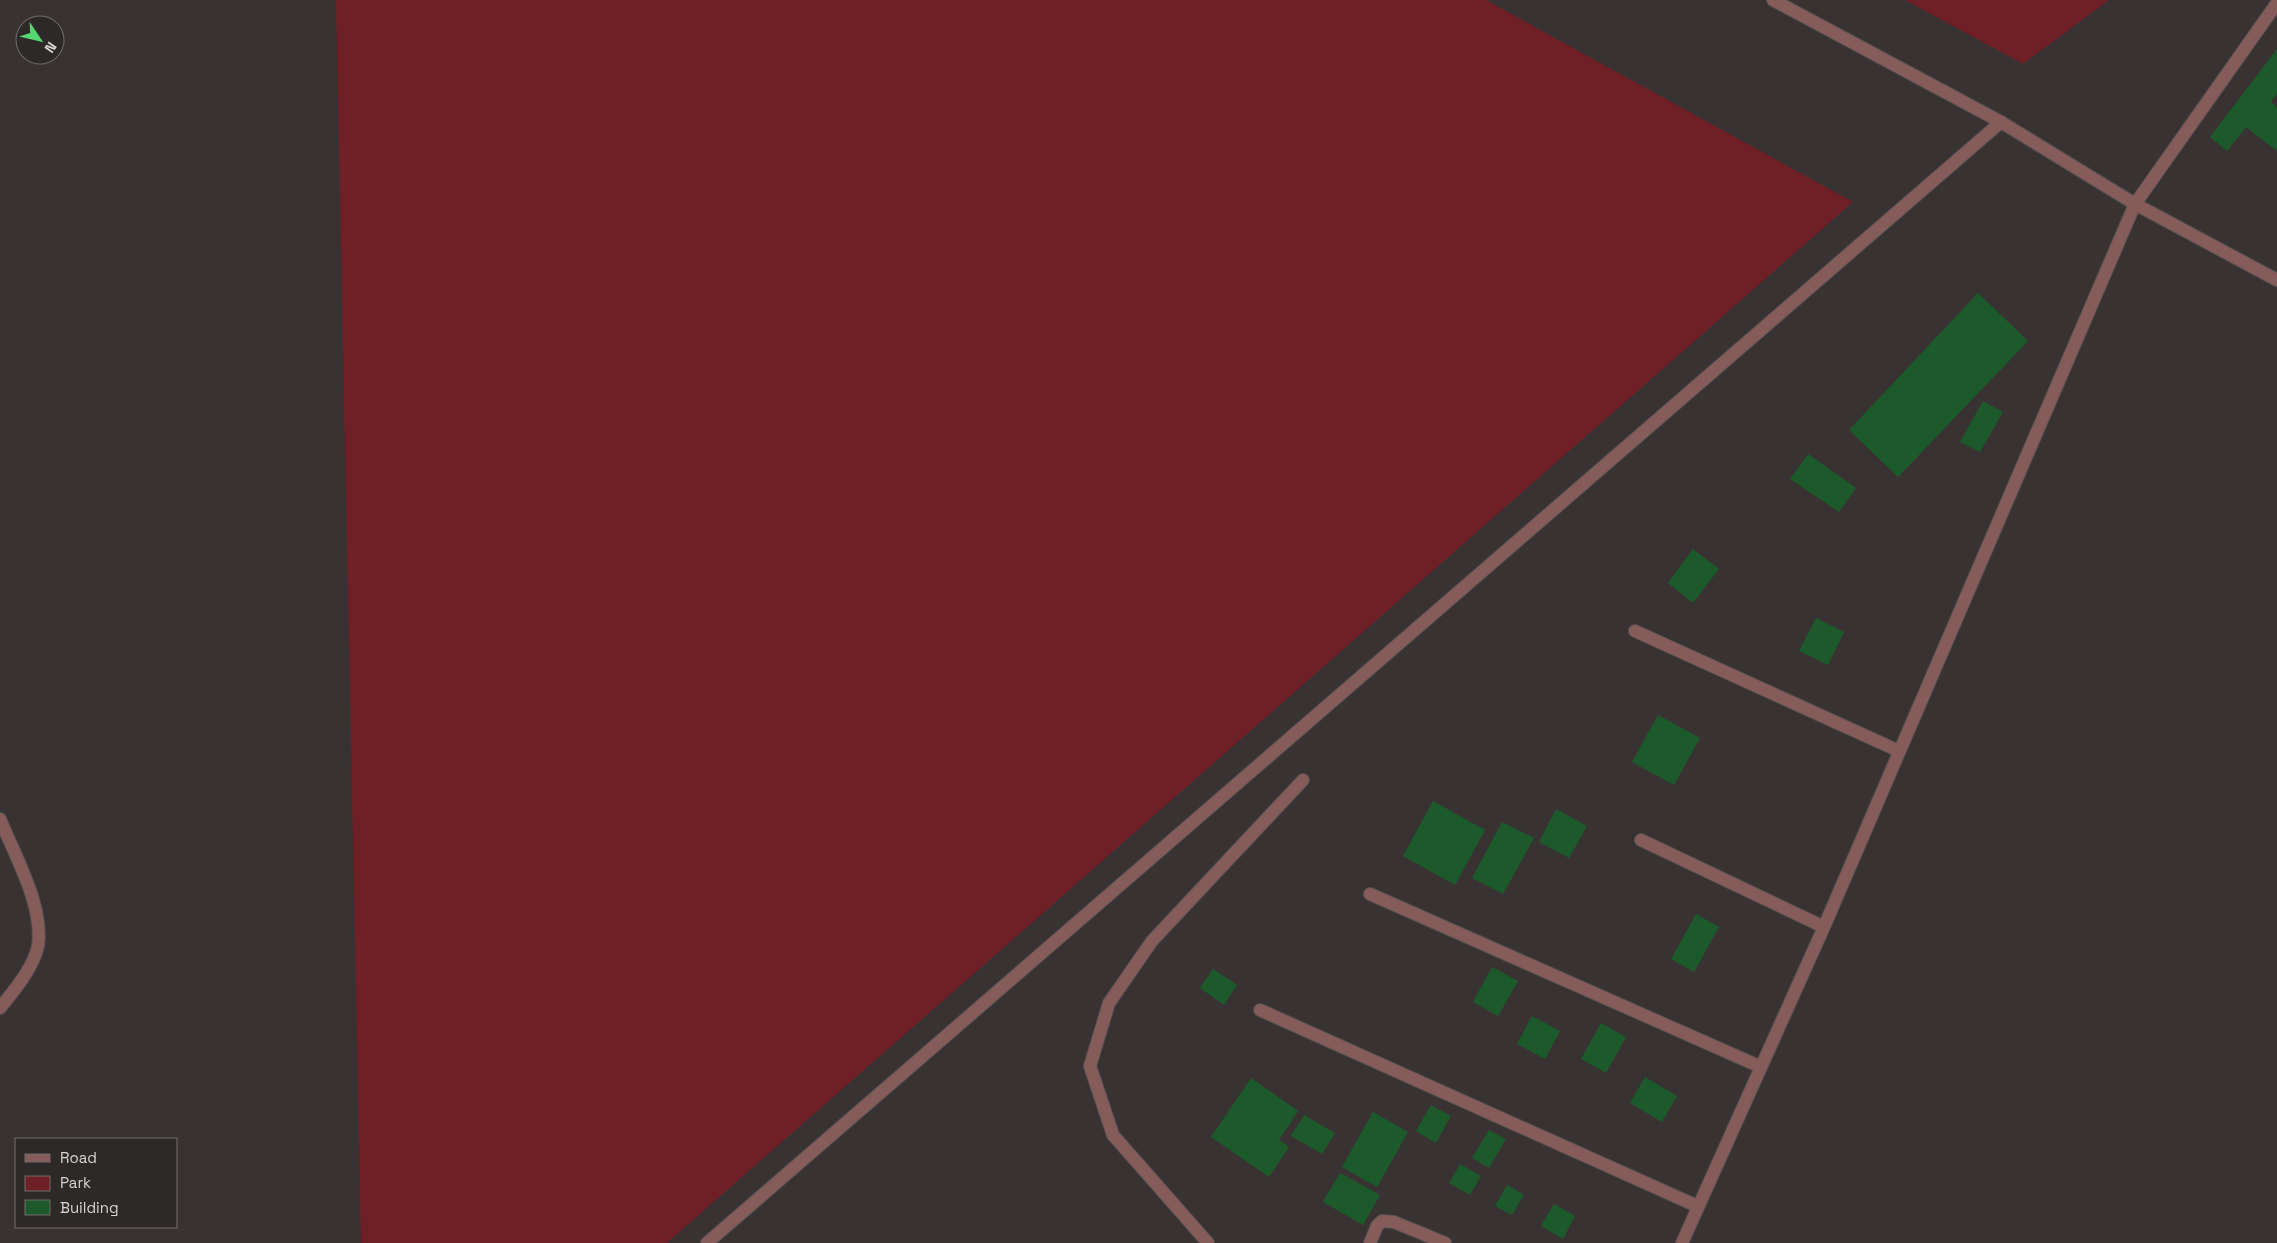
<svg xmlns="http://www.w3.org/2000/svg" width="2277" height="1243" viewBox="0 0 2277 1243" font-family="'Space Grotesk',sans-serif">
	<rect width="100%" height="100%" fill="#383332"/>
	<path fill="#6e2026" d="M 336,0 L 1486,0 L 1853,202 L 667,1243 L 361,1243 Z
		M 1905,0 L 2109,0 L 2023,64 Z"/>
	<path fill="#1d5a2b" d="M 2277,49 L 2277,93 L 2271,102 L 2277,107 L 2277,151 L 2246,127 L 2227,151 L 2210,137 Z
		M 1978,293 L 2028,341 L 1898,477 L 1849,430 Z
		M 1983,401 L 2003,412 L 1980,452 L 1960,442 Z
		M 1808,454 L 1856,488 L 1839,512 L 1790,479 Z
		M 1693,549 L 1719,569 L 1693,603 L 1668,583 Z
		M 1816,618 L 1844,632 L 1828,665 L 1799,651 Z
		M 1658,715 L 1700,738 L 1674,785 L 1632,762 Z
		M 1433,801 L 1485,830 L 1455,885 L 1403,856 Z
		M 1556,809 L 1587,826 L 1569,858 L 1539,842 Z
		M 1502,822 L 1534,838 L 1503,894 L 1472,878 Z
		M 1696,914 L 1719,927 L 1694,972 L 1671,959 Z
		M 1492,967 L 1518,981 L 1498,1016 L 1473,1002 Z
		M 1213,969 L 1237,985 L 1224,1005 L 1200,988 Z
		M 1532,1016 L 1560,1031 L 1545,1059 L 1517,1044 Z
		M 1601,1023 L 1626,1037 L 1606,1073 L 1581,1059 Z
		M 1645,1077 L 1677,1096 L 1662,1122 L 1630,1103 Z
		M 1251,1078 L 1298,1111 L 1279,1140 L 1289,1147 L 1269,1177 L 1211,1137 Z
		M 1431,1105 L 1451,1116 L 1436,1143 L 1416,1131 Z
		M 1373,1112 L 1408,1132 L 1377,1187 L 1342,1167 Z
		M 1304,1115 L 1335,1133 L 1322,1154 L 1291,1136 Z
		M 1489,1130 L 1506,1139 L 1489,1168 L 1472,1158 Z
		M 1460,1164 L 1481,1176 L 1470,1195 L 1449,1183 Z
		M 1340,1173 L 1380,1195 L 1363,1225 L 1323,1202 Z
		M 1507,1185 L 1524,1195 L 1512,1215 L 1495,1206 Z
		M 1554,1204 L 1575,1216 L 1563,1239 L 1541,1226 Z"/>
	<g fill="none" stroke-linecap="round" stroke-linejoin="round">
		<defs>
			<path id="service" d="M 707,1243 L 2001,122"/>
			<path id="minor" d="M 1635,631 L 1899,751
				M 0,819 C 15,856 44,906 38,946 C 34,967 13,992 0,1008
				M 1641,840 L 1824,927
				M 1370,894 L 1761,1067
				M 1260,1010 L 1697,1206
				M 1208,1243 L 1113,1135 L 1090,1066 L 1109,1003 L 1152,941 L 1303,780
				M 1370,1243 L 1377,1226 L 1382,1221 L 1394,1222 L 1445,1243
				M 1682,1243 L 1824,927 L 2135,204 L 2277,3"/>
			<path id="tertiary" d="M 1773,0 L 2001,122 L 2135,204 L 2277,280"/>
		</defs>
		<use href="#service" stroke="#55504f" stroke-width="14"/>
		<use href="#minor" stroke="#55504f" stroke-width="14"/>
		<use href="#tertiary" stroke="#55504f" stroke-width="14"/>
		<use href="#service" stroke="#865c5b" stroke-width="12"/>
		<use href="#minor" stroke="#865c5b" stroke-width="12"/>
		<use href="#tertiary" stroke="#865c5b" stroke-width="12"/>
	</g>
	<rect x="15" y="1138" width="162" height="90" fill="#2e2929" stroke="#726d6d"/>
	<rect x="25" y="1154" width="25" height="8" fill="#865c5b" stroke="#726d6d"/>
	<text x="60" y="1163" font-size="15" fill="#d7d3d3">Road</text>
	<rect x="25" y="1176" width="25" height="15" fill="#6e2026" stroke="#726d6d"/>
	<text x="60" y="1188" font-size="15" fill="#d7d3d3">Park</text>
	<rect x="25" y="1200" width="25" height="15" fill="#1d5a2b" stroke="#726d6d"/>
	<text x="60" y="1213" font-size="15" fill="#d7d3d3">Building</text>
	<g transform="translate(40 40) rotate(125)"><circle r="24" fill="#2e2929" stroke="#726d6d"/>
	<path d="M0-4L9 19L0 12L-9 19Z" fill="#56d671"/>
	<text y="-8" font-size="14" font-weight="bold" text-anchor="middle" fill="#d7d3d3">N</text>
	</g>
</svg>
